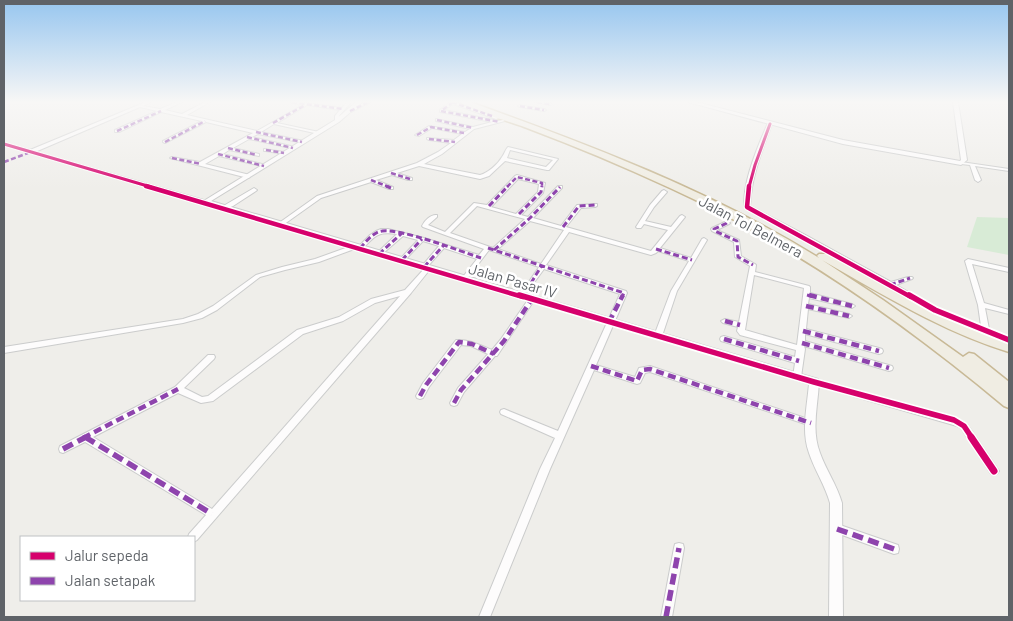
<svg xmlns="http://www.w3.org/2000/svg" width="1013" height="621" viewBox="0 0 1013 621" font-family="Barlow,sans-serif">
	<rect width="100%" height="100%" fill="#efeeea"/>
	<path fill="#d8ebd6" d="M 977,217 L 1009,218 L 1009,255 L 967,247 Z"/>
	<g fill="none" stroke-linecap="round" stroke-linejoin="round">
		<defs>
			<path id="minor" d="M 146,102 L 151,102 L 143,106 L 160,109 L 177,102 L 182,102 L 165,110 L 182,114 L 205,102 L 210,102 L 187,115 L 257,131 L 303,105 L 292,103 L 290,102 L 300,102 L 342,108 L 347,102 L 351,102 L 339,116 L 339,122 L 335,121 L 335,116 L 340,110 L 307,105 L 277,123 L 319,132 L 319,134 L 274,124 L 261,132 L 304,141 L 304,143 L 258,134 L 252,137 L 295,147 L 295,149 L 249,139 L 233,148 L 259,154 L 259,156 L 229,150 L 223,154 L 266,165 L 266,167 L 219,156 L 205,164 L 250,175 L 250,177 L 248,178 L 170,158 L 172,157 L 200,162 L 253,133 L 206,122 L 165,143 L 163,142 L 163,141 L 202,121 L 161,112 L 119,132 L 115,132 L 115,130 L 157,111 L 140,107 L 35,152 L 207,201 L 208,202 L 205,204 L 4,145 L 4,143 L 30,150 Z
				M 365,102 L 370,102 L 351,112 L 348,111 Z
				M 450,102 L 455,102 L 499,118 L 496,119 L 453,104 L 444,110 L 498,121 L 503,120 L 505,121 L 474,129 L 442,154 L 424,164 L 480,175 C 488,173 498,164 502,157 C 505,153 505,150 508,147 L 558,159 L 549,170 L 547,170 L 505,161 L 489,176 L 480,179 L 419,166 L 397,173 L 412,178 L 412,180 L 408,180 L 392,175 L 376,180 L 393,187 L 393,189 L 389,189 L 371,182 L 321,198 L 283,225 L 279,225 L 279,223 L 317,196 L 417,163 L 438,152 L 451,143 L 429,140 L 427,139 L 427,138 L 454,140 L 462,134 L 432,128 L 419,136 L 415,135 L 429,126 L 465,132 L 470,129 L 436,121 L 436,119 L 473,127 L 492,122 L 440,112 L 440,110 ZM 510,150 L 553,160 L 546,167 L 507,158 Z
				M 535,102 L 544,102 L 552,104 L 550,105 Z
				M 519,105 L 544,109 L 546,110 L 544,111 L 520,107 L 518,106 Z
				M 768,123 L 772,124 C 762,151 751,177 750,206 L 807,236 L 891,282 L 908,277 L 912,277 L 913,278 L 912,279 L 896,285 L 937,308 L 981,326 L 978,305 L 965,261 L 968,259 L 1009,268 L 1009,272 L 972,264 L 984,303 L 1009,310 L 1009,314 L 985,308 L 989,329 L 1009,337 L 1009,343 L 987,334 L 983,334 L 982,332 L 933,312 L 803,238 L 745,208 C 741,186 759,143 768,123 Z
				M 264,149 L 284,152 L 286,153 L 284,154 L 266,151 L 264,151 Z
				M 961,162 L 1009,169 L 1009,171 L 975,166 L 981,180 L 978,182 L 975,180 L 970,165 L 961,164 Z
				M 517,175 L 545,183 L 543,193 L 521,215 L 528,217 L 558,186 L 562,186 L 562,188 L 533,218 L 561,226 L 577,205 L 597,204 L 597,206 L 595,207 L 581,208 L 566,227 L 651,251 L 668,230 L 644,224 L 641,228 L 637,228 L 636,227 L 650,205 L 662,191 L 664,190 L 667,192 L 654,207 L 645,221 L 671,227 L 680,216 L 682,215 L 685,217 L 660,248 L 691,258 L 702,239 L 704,238 L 707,240 L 677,291 L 662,336 L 661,338 L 655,338 L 654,336 L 671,291 L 689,261 L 658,251 L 656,253 L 651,255 L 569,232 L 546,265 L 626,291 L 627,293 L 596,365 L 635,377 L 639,368 L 650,366 L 814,421 L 815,423 L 814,425 L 811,426 L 650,372 L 645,373 L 640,383 L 637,384 L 594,370 L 550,469 L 490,617 L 479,617 L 540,469 L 555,438 L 501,414 L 500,412 L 501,410 L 504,409 L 558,431 L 620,294 L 544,269 L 533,284 L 529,284 L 528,283 L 539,267 L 489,250 L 466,280 L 462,280 L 461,279 L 462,278 L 477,259 L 444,248 L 428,266 L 431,268 L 411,293 L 197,540 L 194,542 L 194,537 L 188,537 L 189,534 L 206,515 L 85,442 L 63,453 L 60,452 L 59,449 L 60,446 L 175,387 L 208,355 L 214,355 L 215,357 L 214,359 L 184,388 L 202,397 L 208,396 L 297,330 L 339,317 L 371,299 L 405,290 L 424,269 L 421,267 L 422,266 L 439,246 L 423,241 L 404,261 L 400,261 L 399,260 L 400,259 L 418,240 L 403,236 L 381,255 L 377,255 L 376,254 L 377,253 L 397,234 C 377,231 375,236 362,249 L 358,249 L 357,248 L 319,262 L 285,270 L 260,277 L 217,310 L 202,318 L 183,323 L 4,353 L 4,347 L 183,319 L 198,314 L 213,306 L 256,275 L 282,267 L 315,259 L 354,245 L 356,244 L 359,246 L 370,235 L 376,231 L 381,229 L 388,229 L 424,238 L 479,255 L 484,249 L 423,227 L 422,226 C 424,221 431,214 437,215 L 437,217 L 428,225 L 445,232 L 474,203 L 487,205 L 515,176 ZM 518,179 L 539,184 L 538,192 L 516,214 L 491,207 ZM 477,206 L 525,219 L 493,248 L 450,233 ZM 530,221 L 564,230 L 541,264 L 498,249 ZM 400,296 L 212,509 L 93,437 L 178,393 L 201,403 L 213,401 L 303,334 L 343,321 L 375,303 Z
				M 254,188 L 257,190 L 256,191 L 233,206 L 223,210 L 220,208 Z
				M 727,221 L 730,223 L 729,224 L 717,230 L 739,240 L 741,256 L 755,264 L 756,265 L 755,272 L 809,286 L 810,287 L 810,293 L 852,304 L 855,306 L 852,308 L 809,298 L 808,304 L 849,314 L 852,316 L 849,318 L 808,309 L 806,329 L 879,348 L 882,349 L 883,351 L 882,353 L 879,354 L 805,334 L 805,341 L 892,366 L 893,368 L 892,370 L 889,371 L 804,346 L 805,349 L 801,377 L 800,379 L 797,380 L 794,379 L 793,377 L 795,363 L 721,341 L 720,339 L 721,337 L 724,336 L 795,357 L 796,350 L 740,335 L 737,331 L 738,327 L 723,323 L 721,321 L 725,319 L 739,322 L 750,266 L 735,257 L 734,242 L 712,231 L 711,229 L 712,228 ZM 754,275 L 804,288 L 797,345 L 745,330 Z
				M 530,297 L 534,297 L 535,299 L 497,356 L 495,356 L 464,392 L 457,405 L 454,406 L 451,405 L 450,403 L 458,388 L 488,354 L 471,346 L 461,345 L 429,387 L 423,398 L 420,399 L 417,398 L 416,396 L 423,383 L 456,340 C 469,339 480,345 492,350 L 501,339 Z
				M 814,379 L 962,421 L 967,424 L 997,468 L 999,471 L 997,474 L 994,475 L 991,474 L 961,428 L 957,426 L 811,384 L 810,382 L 811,380 Z
				M 837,524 L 898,545 L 899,549 L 898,553 L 894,554 L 834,532 L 832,529 L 834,526 Z
				M 679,543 L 683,544 L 684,548 L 672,617 L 661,617 L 674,548 L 675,544 Z"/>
			<path id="tertiary" d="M 356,102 L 362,102 L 339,122 L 211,201 L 818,379 L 819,382 C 818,405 811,430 820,453 C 826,470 837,485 842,503 L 843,617 L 829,617 L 830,503 C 825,485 815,471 809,453 C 801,431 807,407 809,384 L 203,203 L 202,202 L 335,120 Z
				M 688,102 L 696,102 L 843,140 L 960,161 L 961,160 L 953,102 L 958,102 L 967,160 L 961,165 L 843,144 Z"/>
			<path id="motorway" d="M 460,102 L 470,102 C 590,145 711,191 819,258 L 817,256 L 819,254 L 827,254 L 942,314 L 1009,342 L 1009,352 C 943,332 882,294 822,260 L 883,300 L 963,357 L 969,353 L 974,354 L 1009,382 L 1009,408 L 1004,406 C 901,320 792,244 670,188 C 623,166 575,146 527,128 C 511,122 472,111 460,102 Z"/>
		</defs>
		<use href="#minor" stroke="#cbcccc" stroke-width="2"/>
		<use href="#tertiary" stroke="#cbcccc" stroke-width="2"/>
		<use href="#motorway" stroke="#c8b996" stroke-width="3"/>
		<use href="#minor" fill="#fdfcfc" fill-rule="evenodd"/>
		<use href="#tertiary" fill="#fdfcfc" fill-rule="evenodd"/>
		<use href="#motorway" fill="#f0ede3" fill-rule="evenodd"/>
		<path stroke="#8e44ad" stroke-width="2.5" stroke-dasharray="5 2.5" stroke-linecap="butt" d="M 292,102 L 343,109
			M 452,102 L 492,116
			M 453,102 L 441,111 L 500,122
			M 537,102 L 550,104
			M 520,106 L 544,110
			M 350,111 L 368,102
			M 437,120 L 473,128
			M 273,123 L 305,105
			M 117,131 L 161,111
			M 256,132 L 302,142
			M 417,135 L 431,127 L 464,133
			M 247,137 L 293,148
			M 429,139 L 455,142
			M 165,142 L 205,121
			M 228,148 L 257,155
			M 266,150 L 284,153
			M 218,154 L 264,166
			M 172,158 L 201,164
			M 4,162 L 28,153
			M 391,173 L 410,179
			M 371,180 L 389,187
			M 507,187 L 517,177 L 542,183 L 542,187"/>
		<path stroke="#8e44ad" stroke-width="3" stroke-dasharray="6 3" stroke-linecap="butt" d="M 386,186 L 391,188
			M 489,206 L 508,186
			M 519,214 L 541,192 L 542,186
			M 727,223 L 714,229 L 715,231 L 737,241 L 738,257 L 753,265
			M 563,227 L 579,206 L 595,205
			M 360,248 C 366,242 373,232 382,231 C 400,228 460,251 481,258
			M 488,248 L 624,293 L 622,297
			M 656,249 L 692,260
			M 494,250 L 530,218 L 560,187
			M 379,254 L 401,234
			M 402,260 L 422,239
			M 424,267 L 443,246
			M 531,283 L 542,265
			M 890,285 L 910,278
			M 807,295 L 814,297"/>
		<path stroke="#8e44ad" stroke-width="4.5" stroke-dasharray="8 4.5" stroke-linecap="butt" d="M 809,295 L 852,306
			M 806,306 L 849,316
			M 725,321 L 740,325
			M 609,322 L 623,295
			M 803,331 L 879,351
			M 724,339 L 799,361
			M 802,343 L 889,368
			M 591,366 L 637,381 L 642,370 L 650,369 L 811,423
			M 420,396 L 426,385 L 459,342 L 472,344 L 494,354
			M 454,403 L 461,390 L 504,341 L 532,299
			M 85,437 L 87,438
			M 83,438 L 178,389"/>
		<path stroke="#8e44ad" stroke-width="5.5" stroke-dasharray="11 5.5" stroke-linecap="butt" d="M 85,437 L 212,514
			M 63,449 L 86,437
			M 837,529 L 894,549
			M 666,617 L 679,548"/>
		<defs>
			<path id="cycleway-far3" d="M 4,144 L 151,187
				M 749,187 L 755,165 L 770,124"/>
			<path id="cycleway-far2" d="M 146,186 L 523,297
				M 749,186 L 747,207 L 911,297"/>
			<path id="cycleway-far1" d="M 519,295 L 814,382 L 954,420 L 964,426 L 972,438
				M 909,295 L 935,310 L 1009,340"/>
			<path id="cycleway" d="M 971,437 L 994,471"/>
		</defs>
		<use href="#cycleway-far3" stroke="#fff" stroke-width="5"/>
		<use href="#cycleway-far2" stroke="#fff" stroke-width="7"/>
		<use href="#cycleway-far1" stroke="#fff" stroke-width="9"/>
		<use href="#cycleway" stroke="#fff" stroke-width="10"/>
		<use href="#cycleway-far3" stroke="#d6006c" stroke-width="3"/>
		<use href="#cycleway-far2" stroke="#d6006c" stroke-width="4.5"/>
		<use href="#cycleway-far1" stroke="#d6006c" stroke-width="5.5"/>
		<use href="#cycleway" stroke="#d6006c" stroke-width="7"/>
	</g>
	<linearGradient id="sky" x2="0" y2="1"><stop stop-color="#97c6ef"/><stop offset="0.54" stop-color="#f8f7f6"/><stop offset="1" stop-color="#f8f7f6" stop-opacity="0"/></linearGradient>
	<rect width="1013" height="189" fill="url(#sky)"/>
	<g text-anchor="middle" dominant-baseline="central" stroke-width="5" stroke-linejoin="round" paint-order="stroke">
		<g font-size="15" fill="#5f6368" stroke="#fff">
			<text transform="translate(751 226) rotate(28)">Jalan Tol Belmera</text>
			<text transform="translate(513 280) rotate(16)">Jalan Pasar IV</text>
		</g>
	</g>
	<rect width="1013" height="621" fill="none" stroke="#5f6368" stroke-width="10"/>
	<rect x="20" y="536" width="175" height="65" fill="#ffffff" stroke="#bfc1c3"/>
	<rect x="30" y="552" width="25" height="8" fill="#d6006c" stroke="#bfc1c3"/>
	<text x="65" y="561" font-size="15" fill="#5f6368">Jalur sepeda</text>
	<rect x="30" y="577" width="25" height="8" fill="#8e44ad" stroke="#bfc1c3"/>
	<text x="65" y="586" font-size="15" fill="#5f6368">Jalan setapak</text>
</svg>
